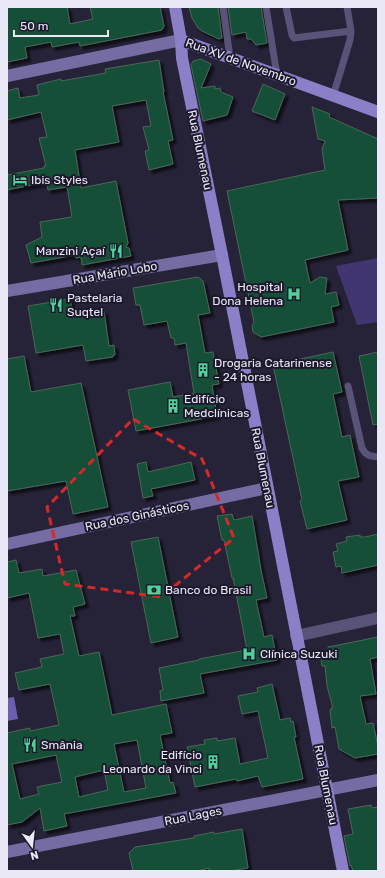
<svg xmlns="http://www.w3.org/2000/svg" width="385" height="878" viewBox="0 0 385 878" font-family="Rubik,sans-serif">
	<defs>
		<filter id="shadow"><feDropShadow dx="3.5" dy="3.5" stdDeviation="1" flood-color="#0009"/></filter>
	</defs>
	<rect width="100%" height="100%" fill="#262338"/>
	<path fill="#423670" d="M 378,258 L 378,322 L 357,325 L 336,266 Z"/>
	<path fill="#6e5eb1" d="M 14,697 L 18,719 L 7,721 L 7,698 Z"/>
	<path fill="#125037" stroke="#4c6658" fill-rule="evenodd" filter="url(#shadow)" d="M 7,7 L 67,7 L 70,24 L 93,19 L 90,7 L 160,7 L 164,26 L 162,30 L 80,46 L 79,42 L 52,47 L 51,42 L 25,47 L 27,58 L 7,62 Z
		M 189,7 L 218,7 L 222,38 L 219,39 L 202,31 L 198,28 L 192,18 Z
		M 228,7 L 261,7 L 267,43 L 256,45 L 251,39 L 247,39 L 246,32 L 232,35 Z
		M 201,59 L 211,64 L 201,88 L 215,86 L 215,89 L 220,88 L 221,92 L 233,97 L 227,115 L 203,121 L 191,65 L 193,61 Z
		M 159,60 L 164,92 L 163,92 L 173,140 L 168,141 L 173,164 L 149,170 L 145,151 L 149,150 L 143,127 L 151,126 L 146,100 L 112,106 L 119,142 L 75,150 L 81,188 L 116,181 L 128,243 L 126,247 L 129,248 L 131,256 L 82,265 L 81,257 L 76,258 L 75,255 L 31,263 L 26,245 L 42,237 L 40,222 L 72,217 L 67,187 L 48,190 L 47,182 L 7,190 L 7,175 L 44,168 L 44,166 L 46,166 L 39,138 L 47,137 L 41,112 L 7,120 L 7,91 L 18,88 L 20,98 L 39,95 L 37,85 L 61,79 L 61,81 L 106,73 L 105,69 Z
		M 263,84 L 285,94 L 275,120 L 252,111 Z
		M 312,107 L 330,114 L 329,117 L 378,139 L 378,198 L 338,200 L 348,250 L 305,260 L 310,283 L 320,277 L 327,278 L 325,294 L 336,292 L 339,305 L 331,307 L 334,322 L 261,337 L 253,332 L 252,326 L 254,322 L 227,191 L 325,170 L 322,149 L 325,141 L 318,139 Z
		M 198,277 L 203,281 L 210,313 L 198,315 L 205,353 L 213,352 L 219,384 L 212,385 L 217,416 L 136,431 L 128,390 L 170,382 L 173,397 L 194,393 L 186,343 L 175,345 L 174,338 L 171,338 L 167,321 L 144,325 L 140,305 L 136,305 L 133,288 Z
		M 70,299 L 73,316 L 104,311 L 109,346 L 114,345 L 115,355 L 113,355 L 113,357 L 86,361 L 83,345 L 36,353 L 28,306 Z
		M 333,352 L 342,392 L 333,394 L 342,437 L 350,435 L 359,477 L 338,481 L 347,520 L 307,529 L 300,501 L 302,500 L 273,365 Z
		M 378,352 L 378,424 L 373,425 L 359,356 Z
		M 24,356 L 31,392 L 81,383 L 108,507 L 73,514 L 66,481 L 7,491 L 7,359 Z
		M 146,462 L 148,472 L 191,462 L 195,480 L 151,489 L 153,496 L 143,498 L 137,464 Z
		M 232,514 L 234,520 L 252,516 L 261,570 L 267,598 L 256,600 L 264,637 L 272,635 L 277,660 L 200,674 L 204,693 L 161,701 L 160,691 L 163,690 L 159,668 L 199,660 L 199,659 L 247,650 L 233,578 L 232,578 L 224,540 L 222,540 L 217,516 Z
		M 378,534 L 378,565 L 342,573 L 341,566 L 336,567 L 333,552 L 338,551 L 336,544 L 347,541 L 346,537 L 360,535 L 360,537 L 365,537 Z
		M 158,537 L 178,637 L 151,643 L 131,542 Z
		M 16,560 L 19,573 L 42,569 L 43,576 L 76,570 L 85,604 L 73,607 L 75,616 L 70,616 L 79,656 L 99,652 L 112,715 L 166,704 L 172,733 L 160,735 L 170,783 L 173,782 L 176,793 L 64,814 L 67,826 L 44,831 L 40,808 L 22,822 L 7,825 L 7,733 L 30,728 L 30,731 L 59,725 L 50,684 L 19,690 L 15,673 L 42,667 L 40,659 L 64,654 L 60,634 L 38,638 L 29,593 L 7,598 L 7,562 ZM 137,740 L 146,788 L 124,792 L 114,744 ZM 56,755 L 62,782 L 37,787 L 39,794 L 20,799 L 12,764 ZM 104,770 L 108,790 L 79,797 L 75,777 Z
		M 378,637 L 378,657 L 370,659 L 376,694 L 360,696 L 366,724 L 373,723 L 378,746 L 378,754 L 355,758 L 339,749 L 335,727 L 332,728 L 330,710 L 331,710 L 331,708 L 333,708 L 327,686 L 325,666 L 322,666 L 320,653 L 329,652 L 328,647 Z
		M 272,684 L 280,720 L 290,718 L 291,722 L 293,721 L 296,737 L 294,737 L 303,779 L 262,787 L 258,776 L 237,781 L 236,779 L 195,787 L 187,747 L 205,744 L 204,740 L 217,738 L 217,741 L 235,738 L 240,764 L 268,758 L 258,711 L 242,714 L 238,696 L 258,692 L 257,688 Z
		M 371,805 L 372,808 L 378,807 L 378,871 L 353,871 L 351,865 L 350,866 L 344,836 L 353,834 L 348,809 Z
		M 242,829 L 248,868 L 229,871 L 209,871 L 209,868 L 198,871 L 133,871 L 129,853 L 135,847 L 194,838 L 194,836 L 214,832 L 214,834 Z"/>
	<g fill="none" stroke-linecap="round" stroke-linejoin="round">
		<path stroke="#595377" stroke-width="7" d="M 223,7 L 230,58
			M 266,7 L 277,75
			M 286,7 L 292,35 L 294,38 L 351,31
			M 333,96 L 350,40 L 351,31 L 347,7
			M 348,386 L 362,448 C 366,456 370,456 378,457"/>
		<path stroke="#595377" stroke-width="12" d="M 296,636 L 378,618"/>
		<path stroke="#756ca4" stroke-width="12" d="M 7,76 L 181,40
			M 7,291 L 222,255
			M 7,544 L 267,488
			M 7,852 L 378,780"/>
		<path stroke="#8b7fc7" stroke-width="12" d="M 175,7 L 181,40 L 182,58 L 222,255 L 343,871
			M 181,40 L 378,112"/>
	</g>
	<path fill="none" stroke="#d62828" stroke-width="3" stroke-dasharray="8 5" stroke-linejoin="round" d="M 133,419 L 202,459 L 234,538 L 161,597 L 65,584 L 47,507 Z"/>
	<defs>
		<symbol id="hotel-bare" viewBox="-9 -9 18 18"><path d="M-6-4.5h1.5V1H6V5H4.5V3h-9V5H-6ZM-4 0a1.8 1.8 0 1 1 3.6 0ZM.5 0V-2.5h3Q6-2.5 6 0Z" fill="#4ed39a" stroke="#1d192d" stroke-width="2.5" paint-order="stroke"/></symbol>
		<symbol id="restaurant-bare" viewBox="-9 -9 18 18"><path d="M-5-6h1v4h1v-4h1v4h1v-4h1v5L-1.5 .5V6h-2V.5L-5-1ZM5-6V6H3V1.5H1.5Q1.5-4 5-6Z" fill="#4ed39a" stroke="#1d192d" stroke-width="2.5" paint-order="stroke"/></symbol>
		<symbol id="hospital-bare" viewBox="-9 -9 18 18"><path d="M-5-5h3v3.5h4V-5h3V5h-3V1.5h-4V5h-3Z" fill="#4ed39a" stroke="#1d192d" stroke-width="2.5" paint-order="stroke"/></symbol>
		<symbol id="building-bare" viewBox="-9 -9 18 18"><path d="M-4-6H4V6H1V3H-1V6H-4ZM-2.5-4.3h1.7v1.8h-1.7ZM.8-4.3h1.7v1.8H.8ZM-2.5-1h1.7V.8h-1.7ZM.8-1h1.7V.8H.8Z" fill="#4ed39a" stroke="#1d192d" stroke-width="2.5" paint-order="stroke"/></symbol>
		<symbol id="bank-bare" viewBox="-9 -9 18 18"><path d="M-6-4H6V4H-6ZM0-2.3a2.3 2.3 0 1 0 0 4.6a2.3 2.3 0 1 0 0-4.6Z" fill="#4ed39a" stroke="#1d192d" stroke-width="2.5" paint-order="stroke"/></symbol>
	</defs>
	<g fill-rule="evenodd">
		<use href="#hotel-bare" x="10" y="170" width="20" height="20"/>
		<use href="#restaurant-bare" x="106" y="241" width="20" height="20"/>
		<use href="#hospital-bare" x="284" y="284" width="20" height="20"/>
		<use href="#restaurant-bare" x="46" y="295" width="20" height="20"/>
		<use href="#building-bare" x="193" y="360" width="20" height="20"/>
		<use href="#building-bare" x="163" y="396" width="20" height="20"/>
		<use href="#bank-bare" x="144" y="580" width="20" height="20"/>
		<use href="#hospital-bare" x="239" y="644" width="20" height="20"/>
		<use href="#restaurant-bare" x="20" y="735" width="20" height="20"/>
		<use href="#building-bare" x="203" y="752" width="20" height="20"/>
	</g>
	<g text-anchor="middle" dominant-baseline="central" stroke-width="4" stroke-linejoin="round" paint-order="stroke">
		<g font-size="12" fill="#eae8f7" stroke="#1d192d">
			<text transform="translate(241 62) rotate(20)">Rua XV de Novembro</text>
			<text transform="translate(200 150) rotate(78)">Rua Blumenau</text>
			<text transform="translate(115 273) rotate(-10)">Rua Mário Lobo</text>
			<text transform="translate(263 468) rotate(79)">Rua Blumenau</text>
			<text transform="translate(137 516) rotate(-12)">Rua dos Ginásticos</text>
			<text transform="translate(326 785) rotate(79)">Rua Blumenau</text>
			<text transform="translate(193 816) rotate(-11)">Rua Lages</text>
		</g>
		<g font-size="12" fill="#eae8f7" stroke="#1d192d" text-anchor="start">
			<text x="31" y="180">Ibis Styles</text>
			<text x="105" y="251" text-anchor="end">Manzini Açaí</text>
			<text x="283" y="287" text-anchor="end">Hospital<tspan x="283" dy="14">Dona Helena</tspan></text>
			<text x="67" y="298">Pastelaria<tspan x="67" dy="14">Suqtel</tspan></text>
			<text x="214" y="363">Drogaria Catarinense<tspan x="214" dy="14">- 24 horas</tspan></text>
			<text x="184" y="399">Edifício<tspan x="184" dy="14">Medclínicas</tspan></text>
			<text x="165" y="590">Banco do Brasil</text>
			<text x="260" y="654">Clínica Suzuki</text>
			<text x="41" y="745">Smânia</text>
			<text x="202" y="755" text-anchor="end">Edifício<tspan x="202" dy="14">Leonardo da Vinci</tspan></text>
		</g>
	</g>
	<rect width="385" height="878" fill="none" stroke="#eae8f7" stroke-width="16"/>
	<g transform="translate(32 846) rotate(165)" stroke="#1d192d" stroke-width="3" paint-order="stroke">
	<path d="M0-3L7 15L0 10L-7 15Z" fill="#eae8f7"/>
	<text y="-6" font-size="11" font-weight="bold" text-anchor="middle" fill="#eae8f7">N</text>
	</g>
	<path d="M14 30v6h94v-6" fill="none" stroke="#eae8f7" stroke-width="2"/>
	<text x="20" y="30" font-size="12" fill="#eae8f7" stroke="#1d192d" stroke-width="3" paint-order="stroke">50 m</text>
</svg>
